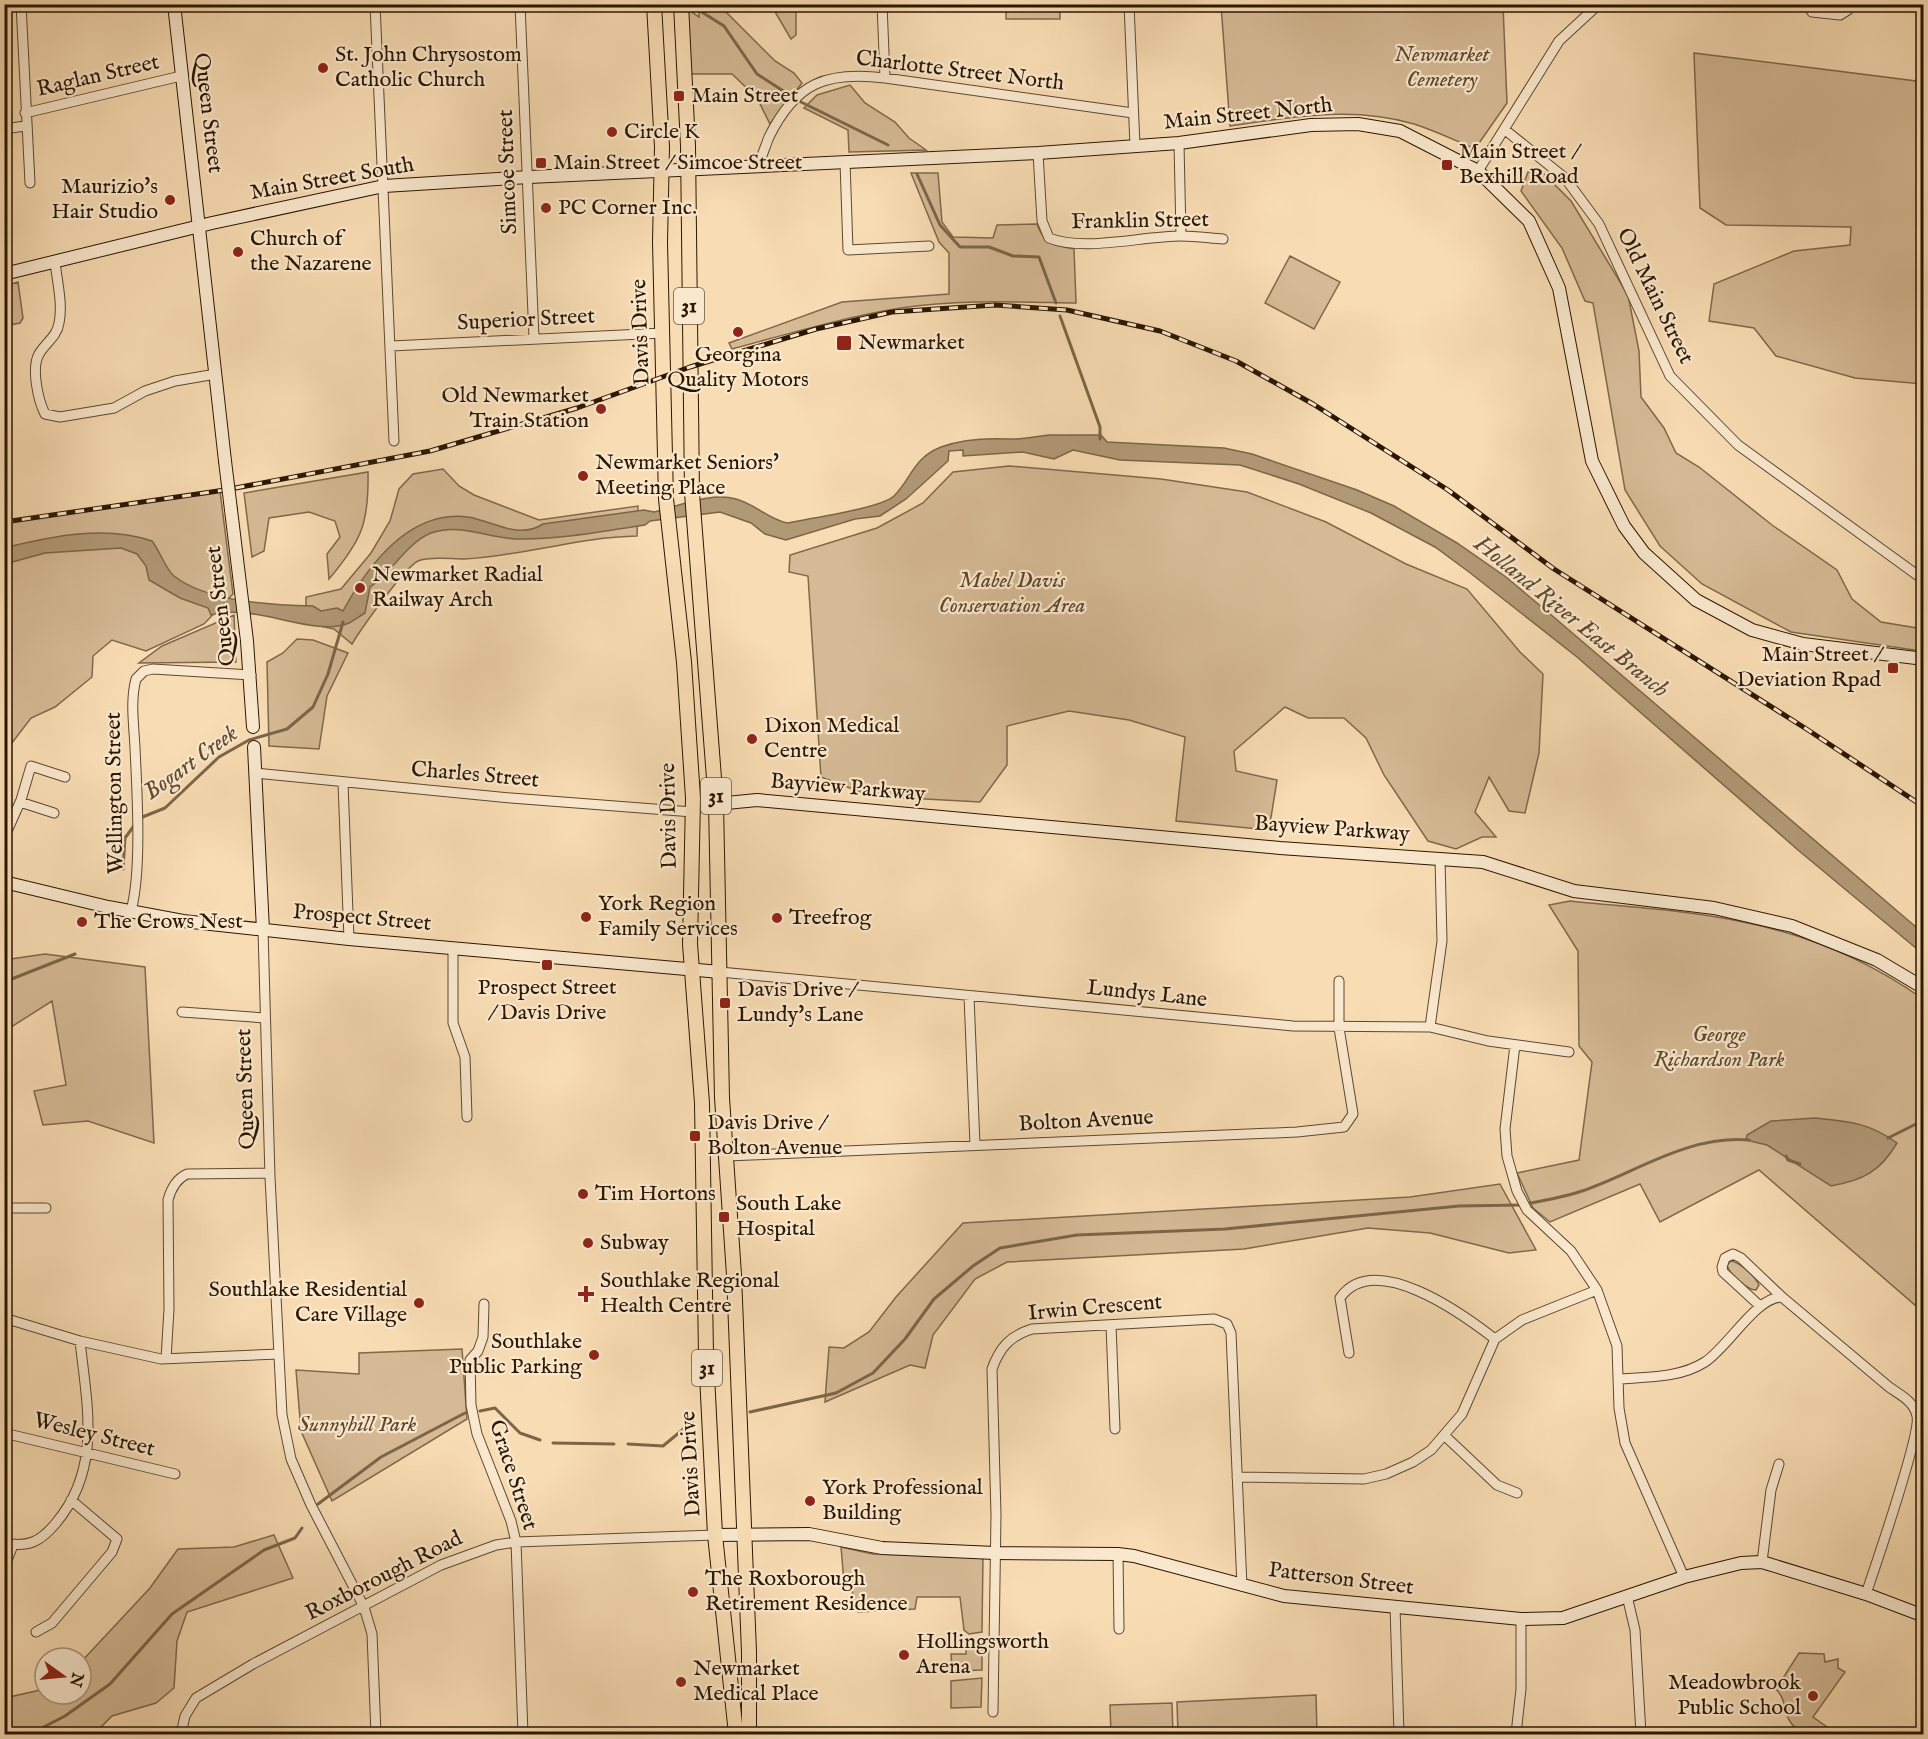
<svg xmlns="http://www.w3.org/2000/svg" width="1928" height="1739" viewBox="0 0 1928 1739" font-family="'IM FELL English',serif">
	<rect width="100%" height="100%" fill="#f8dcb3"/>
	<filter id="stains"><feTurbulence type="fractalNoise" baseFrequency=".00333" numOctaves="4"/><feColorMatrix values="0 0 0 0 .2 0 0 0 0 .09 0 0 0 0 .02 0 0 0 .5 -.17"/></filter>
	<radialGradient id="worn" r=".72"><stop offset=".6" stop-color="#630" stop-opacity="0"/><stop offset="1" stop-color="#630" stop-opacity=".3"/></radialGradient>
	<path fill="#d5ba95" stroke="#80684a" stroke-width="1.5" d="M 699,5 L 725,5 L 724,10 L 775,61 L 794,73 L 802,83 L 770,124 L 757,98 L 732,74 L 688,74 L 686,8 L 699,17 Z
		M 771,5 L 796,5 L 796,35 L 791,39 Z
		M 1006,5 L 1060,5 L 1060,19 L 1006,19 Z
		M 1221,5 L 1503,5 L 1507,103 L 1477,146 L 1471,147 C 1452,139 1433,130 1414,124 C 1352,106 1293,117 1230,126 Z
		M 1694,53 L 1916,81 L 1921,148 L 1923,384 L 1855,378 L 1776,356 L 1754,328 L 1709,321 L 1714,284 L 1794,251 L 1850,245 L 1851,227 L 1726,225 L 1700,208 Z
		M 850,85 L 865,103 L 895,122 L 909,138 L 926,150 L 849,152 L 848,130 L 804,108 L 817,95 Z
		M 1541,171 L 1571,201 L 1628,295 L 1639,351 L 1641,397 L 1664,428 L 1676,453 L 1699,467 L 1772,525 L 1837,570 L 1852,599 L 1881,622 L 1923,629 L 1921,651 L 1791,632 L 1702,584 L 1660,546 L 1625,490 L 1593,303 L 1585,301 L 1562,248 L 1521,191 L 1528,172 Z
		M 911,173 L 938,173 L 942,222 L 953,237 L 993,238 L 997,225 L 1037,224 C 1044,244 1055,246 1074,249 L 1076,303 C 1018,302 959,299 901,308 C 844,317 788,334 732,349 L 729,343 L 842,302 L 949,294 L 949,253 L 939,242 Z
		M 1290,256 L 1340,282 L 1314,329 L 1265,303 Z
		M 18,282 L 23,318 L 20,323 L 5,326 L 5,286 Z
		M 1009,466 L 1161,479 L 1247,492 L 1326,522 L 1406,564 L 1467,589 L 1520,652 L 1543,674 L 1539,753 L 1525,813 L 1509,811 L 1489,777 L 1475,812 L 1496,837 L 1482,837 L 1456,849 L 1428,841 L 1384,775 L 1366,738 L 1344,718 L 1308,718 L 1285,707 L 1234,751 L 1236,771 L 1277,780 L 1269,830 L 1176,821 L 1185,737 L 1129,720 L 1069,711 L 1007,726 L 1007,765 L 980,802 L 871,796 L 821,777 L 808,576 L 789,572 L 790,555 L 877,528 L 923,503 L 953,472 Z
		M 443,469 L 459,486 L 474,495 L 539,520 L 638,506 L 637,536 C 579,537 522,556 464,559 C 451,559 429,556 418,561 C 404,568 361,629 352,644 L 334,629 L 306,623 L 306,597 L 341,589 L 371,553 L 390,521 L 399,489 L 413,474 Z
		M 368,472 C 369,523 362,540 329,579 L 327,554 L 340,537 L 335,521 L 309,512 L 269,518 L 264,551 L 252,557 L 244,493 Z
		M 220,491 L 233,594 L 204,624 L 146,651 L 112,640 L 93,656 L 92,677 L 55,707 L 31,718 L 5,752 L 5,522 Z
		M 234,615 L 236,662 L 139,663 L 162,646 Z
		M 297,639 L 313,640 L 348,653 L 327,696 L 319,749 L 269,746 L 267,662 L 283,653 Z
		M 1570,901 C 1625,907 1689,910 1743,922 C 1808,935 1869,961 1923,999 L 1923,1312 L 1759,1170 L 1660,1222 L 1640,1184 L 1550,1222 L 1533,1208 L 1517,1173 L 1579,1160 L 1592,1062 L 1579,1046 L 1578,951 L 1549,905 Z
		M 45,954 L 145,967 L 154,1143 L 88,1121 L 43,1125 L 34,1091 L 66,1085 L 52,1001 L 5,1031 L 4,960 Z
		M 1500,1184 L 1536,1250 L 1509,1253 L 1430,1233 L 1368,1228 L 1244,1249 L 1007,1262 L 975,1279 L 933,1335 L 925,1368 L 910,1365 L 825,1402 L 829,1347 L 844,1348 L 869,1332 L 896,1297 L 963,1223 L 1410,1197 Z
		M 1731,1261 C 1741,1263 1755,1276 1759,1285 L 1756,1290 C 1747,1290 1729,1274 1727,1265 Z
		M 462,1349 L 467,1419 L 332,1501 L 301,1431 L 296,1370 L 359,1374 L 359,1353 Z
		M 274,1535 L 293,1578 L 187,1612 L 177,1641 L 174,1688 L 156,1703 L 112,1716 L 95,1733 L 89,1734 L 5,1734 L 5,1660 L 7,1665 L 9,1697 L 45,1689 L 45,1694 L 81,1694 L 81,1662 L 150,1588 L 178,1549 L 234,1547 Z
		M 841,1547 L 873,1554 L 983,1556 L 982,1632 L 969,1634 L 964,1630 L 960,1597 L 917,1597 L 915,1609 L 858,1612 L 857,1603 L 854,1603 L 851,1582 L 844,1582 Z
		M 966,1639 L 982,1640 L 982,1670 L 958,1671 L 952,1668 L 951,1654 L 966,1654 Z
		M 1799,1653 L 1824,1654 L 1825,1662 L 1838,1659 L 1838,1668 L 1845,1672 L 1813,1717 L 1837,1734 C 1819,1735 1794,1737 1787,1715 C 1783,1702 1785,1700 1776,1689 Z
		M 982,1678 L 981,1707 L 951,1708 L 951,1681 Z
		M 1316,1695 L 1317,1734 L 1178,1734 L 1177,1702 Z
		M 1172,1703 L 1173,1734 L 1111,1734 L 1110,1705 Z"/>
	<path fill="#b29976" stroke="#7c6547" stroke-width="1.5" d="M 1050,435 L 1101,435 L 1107,442 L 1224,448 L 1252,454 L 1357,490 L 1394,506 L 1457,543 L 1506,577 L 1556,619 L 1923,933 L 1923,954 L 1798,850 L 1577,657 L 1469,572 L 1435,547 L 1371,513 L 1299,484 L 1240,465 L 1120,460 L 1073,450 L 1054,459 L 1023,452 L 963,456 L 963,450 L 949,451 L 948,461 L 906,499 L 880,516 L 855,519 L 786,540 L 765,534 L 751,523 L 720,512 L 650,521 L 645,525 C 603,531 564,539 522,539 C 491,540 462,522 431,533 C 406,543 392,573 370,587 L 365,613 C 360,616 355,620 349,623 C 314,638 253,602 211,615 L 208,608 L 180,598 L 149,580 L 146,566 L 137,554 L 121,548 L 45,553 L 5,564 L 4,548 C 52,536 105,525 152,541 C 160,551 166,570 174,576 C 207,602 272,605 313,606 L 321,611 L 337,608 L 343,611 C 368,565 410,509 468,517 C 493,521 518,540 543,524 L 644,510 L 654,512 C 679,506 711,492 736,499 C 755,504 768,519 787,523 C 807,519 882,508 894,496 C 912,478 913,458 941,447 C 963,439 986,438 1008,439 C 1022,440 1036,436 1050,435 Z
		M 1815,1118 C 1848,1121 1870,1123 1897,1143 C 1880,1172 1863,1180 1831,1186 L 1767,1145 L 1746,1140 L 1747,1135 L 1771,1121 Z"/>
	<g fill="none" stroke-linecap="round" stroke-linejoin="round">
		<path stroke="#7c6547" stroke-width="3" d="M 697,9 L 724,26 L 757,74 L 788,94
			M 801,102 L 888,145
			M 917,174 L 940,225 L 960,247 L 989,247 L 1013,256 L 1039,257 L 1056,303
			M 1060,316 L 1100,427 L 1100,439
			M 140,818 L 165,808 L 219,757 L 249,740 L 287,729 L 313,707 L 328,674 L 343,622
			M 123,869 L 125,838 L 136,823
			M 4,982 L 75,954
			M 1888,1138 L 1924,1120
			M 1786,1156 L 1788,1160 L 1800,1164
			M 1527,1204 C 1545,1200 1565,1197 1582,1191 C 1637,1172 1688,1135 1749,1140
			M 480,1411 L 495,1408 L 520,1433 L 540,1440
			M 750,1412 L 836,1393 L 873,1373 L 905,1339 L 934,1299 L 973,1266 L 1000,1248 L 1077,1235 L 1225,1229 L 1459,1206 L 1521,1205
			M 553,1443 L 614,1444
			M 628,1444 L 663,1446 L 692,1422
			M 318,1504 L 381,1457 L 465,1413
			M 30,1734 L 65,1716 L 110,1684 L 172,1614 L 264,1550 L 295,1538 L 302,1528"/>
		<defs>
			<path id="street" d="M 21,4 L 30,183
				M 375,4 L 394,441
				M 520,4 L 534,338
				M 882,4 L 885,78
				M 1129,4 L 1135,146
				M 1807,4 L 1812,12 L 1840,15 L 1848,10 L 1850,4
				M 25,113 L 181,76
				M 4,129 L 25,126
				M 1504,129 L 1565,178 L 1599,224 L 1670,376 L 1738,445 L 1924,580
				M 1179,143 L 1181,236
				M 1038,153 L 1042,221 L 1049,238 C 1084,252 1142,236 1181,236 C 1195,236 1209,238 1223,239
				M 845,162 L 848,250 L 929,246
				M 757,167 C 762,157 765,147 769,137 C 796,82 827,71 885,78 L 1133,113
				M 1478,171 L 1559,41 L 1599,4
				M 55,262 C 57,281 63,304 59,323 C 57,337 45,343 39,354 C 31,368 38,400 45,414 L 60,417 L 114,408 L 145,391 L 175,381 L 216,374
				M 391,346 L 663,333
				M 255,773 L 511,798 L 693,812
				M 343,783 L 349,939
				M 20,802 L 54,813
				M 4,838 L 21,800 L 31,766 L 65,777
				M 131,911 C 142,870 137,792 135,748 C 134,725 130,701 136,679 L 144,671 L 153,669 L 251,675
				M 263,930 L 270,1177 L 282,1415 L 291,1459 L 311,1505 L 364,1607 L 372,1634 L 376,1734
				M 453,948 L 453,1023 L 465,1057 L 467,1117
				M 720,972 L 1293,1026 L 1430,1027 L 1488,1041 L 1569,1052
				M 969,996 L 975,1145
				M 182,1012 L 265,1018
				M 1430,1027 L 1442,941 L 1440,858
				M 1515,1045 L 1505,1129 L 1507,1156 L 1517,1191 L 1527,1210 L 1571,1251 L 1597,1290 L 1617,1346 L 1619,1408 L 1625,1443 L 1684,1577
				M 727,1156 L 1297,1132 L 1344,1127 L 1353,1114 L 1339,1028 L 1339,981
				M 4,1208 L 46,1208
				M 484,1304 L 483,1337 L 478,1351 L 470,1360 L 471,1405 L 477,1434 L 511,1521 L 516,1542 L 523,1734
				M 1760,1306 L 1723,1272 L 1722,1267 L 1725,1258 L 1733,1254 L 1741,1258 L 1782,1297 L 1889,1387 C 1900,1395 1914,1401 1917,1416 C 1921,1434 1875,1567 1866,1594
				M 4,1318 L 80,1341 L 161,1359 L 279,1354
				M 1111,1325 L 1115,1429
				M 1349,1353 L 1340,1298 C 1374,1249 1464,1315 1495,1339
				M 166,1359 L 169,1309 L 168,1200 C 171,1189 176,1179 187,1174 L 270,1173
				M 1619,1379 C 1648,1377 1680,1378 1705,1362 C 1729,1346 1756,1297 1782,1297
				M 4,1433 L 175,1474
				M 1444,1435 L 1497,1485 L 1517,1493
				M 1237,1477 L 1364,1479 L 1386,1474 L 1413,1462 L 1431,1450 L 1462,1414 L 1495,1339 L 1522,1320 L 1597,1290
				M 4,1543 C 29,1548 41,1541 56,1523 C 102,1468 87,1406 80,1341
				M 1118,1554 L 1119,1629
				M 1762,1562 L 1771,1490 L 1779,1464
				M 4,1568 L 13,1545
				M 1627,1596 L 1635,1630 L 1641,1734
				M 1395,1607 L 1399,1734
				M 36,1632 L 52,1623 L 112,1552 L 117,1539 L 71,1500
				M 993,1712 L 996,1515 L 992,1369 C 1000,1347 1010,1336 1032,1329 L 1214,1319 L 1227,1324 L 1231,1333 L 1242,1586
				M 181,1734 L 185,1716 L 196,1698 L 253,1664 L 441,1565 L 496,1545 L 516,1542 L 715,1535
				M 1516,1734 L 1521,1689 L 1521,1619"/>
			<path id="secondary" d="M 174,4 L 225,461
				M 4,274 L 212,223 L 384,186 L 529,177 L 1038,153 L 1179,143 L 1311,125 L 1358,124 L 1400,131 L 1478,171 L 1529,221 L 1559,288 L 1592,461 L 1624,526 L 1644,553 L 1696,600 L 1752,630 L 1803,644 L 1924,659
				M 231,510 L 247,641 L 253,727
				M 254,747 L 263,930
				M 716,804 L 757,800 L 1280,848 L 1483,862 L 1574,891 L 1714,908 L 1792,926 L 1877,960 L 1924,988
				M 4,882 L 108,907 L 183,921 L 349,939 L 720,972
				M 715,1535 L 809,1534 L 882,1548 L 995,1553 L 1118,1554 L 1134,1556 L 1284,1596 L 1521,1619 L 1563,1618 L 1684,1577 L 1741,1563 L 1762,1562 L 1866,1594 L 1924,1616"/>
			<path id="primary" d="M 654,4 L 662,147 L 660,242 L 666,499 L 684,662 L 693,798 L 690,944 L 702,1103 L 706,1355 L 715,1535 L 736,1734
				M 681,4 L 688,146 L 692,493 L 716,804 L 722,1098 L 734,1275 L 749,1652 L 749,1734"/>
		</defs>
		<use href="#street" stroke="#5e482d" stroke-width="11"/>
		<use href="#secondary" stroke="#2b1600" stroke-width="14"/>
		<use href="#primary" stroke="#2b1600" stroke-width="16"/>
		<use href="#street" stroke="#fae8ce" stroke-width="9"/>
		<use href="#secondary" stroke="#fae8ce" stroke-width="12"/>
		<use href="#primary" stroke="#f8dcb3" stroke-width="14"/>
		<defs>
			<path id="rail" d="M 4,522 L 225,490 L 430,451 L 577,408 L 690,367 L 816,329 L 892,312 L 995,305 L 1067,310 L 1160,331 L 1236,361 L 1313,404 L 1448,490 L 1554,569 L 1808,730 L 1924,807"/>
		</defs>
		<use href="#rail" stroke="#2b1600" stroke-width="5"/>
		<use href="#rail" stroke="#fae8ce" stroke-width="3" stroke-dasharray="9" stroke-linecap="butt"/>
		<defs>
			<path id="secondary-bridge" d="M 225,461 L 231,510"/>
		</defs>
		<use href="#secondary-bridge" stroke="#2b1600" stroke-width="14" stroke-linecap="butt"/>
		<use href="#secondary-bridge" stroke="#fae8ce" stroke-width="12"/>
	</g>
	<g fill="#8f2418" stroke="#fae8ce" stroke-width="2">
		<circle cx="323" cy="68" r="6"/>
		<rect x="673" y="90" width="12" height="12" rx="3"/>
		<circle cx="612" cy="132" r="6"/>
		<rect x="535" y="157" width="12" height="12" rx="3"/>
		<rect x="1441" y="159" width="12" height="12" rx="3"/>
		<circle cx="170" cy="200" r="6"/>
		<circle cx="546" cy="208" r="6"/>
		<circle cx="238" cy="252" r="6"/>
		<circle cx="738" cy="332" r="6"/>
		<rect x="836" y="335" width="16" height="16" rx="3"/>
		<circle cx="601" cy="409" r="6"/>
		<circle cx="583" cy="476" r="6"/>
		<circle cx="360" cy="588" r="6"/>
		<rect x="1887" y="662" width="12" height="12" rx="3"/>
		<circle cx="752" cy="739" r="6"/>
		<circle cx="586" cy="917" r="6"/>
		<circle cx="777" cy="918" r="6"/>
		<circle cx="82" cy="922" r="6"/>
		<rect x="541" y="959" width="12" height="12" rx="3"/>
		<rect x="719" y="997" width="12" height="12" rx="3"/>
		<rect x="689" y="1130" width="12" height="12" rx="3"/>
		<circle cx="583" cy="1194" r="6"/>
		<rect x="718" y="1211" width="12" height="12" rx="3"/>
		<circle cx="588" cy="1243" r="6"/>
		<path d="M583 1285h6v6h6v6h-6v6h-6v-6h-6v-6h6z"/>
		<circle cx="419" cy="1303" r="6"/>
		<circle cx="594" cy="1355" r="6"/>
		<circle cx="810" cy="1501" r="6"/>
		<circle cx="693" cy="1592" r="6"/>
		<circle cx="904" cy="1655" r="6"/>
		<circle cx="681" cy="1682" r="6"/>
		<circle cx="1813" cy="1696" r="6"/>
	</g>
	<g text-anchor="middle" dominant-baseline="central" stroke-width="4.5" stroke-linejoin="round" paint-order="stroke">
		<g fill="#fae8ce" stroke="#69553e" stroke-width="1.5">
			<rect x="674" y="288" width="30" height="36" rx="4.5"/>
			<rect x="701" y="778" width="30" height="36" rx="4.5"/>
			<rect x="692" y="1350" width="30" height="36" rx="4.5"/>
		</g>
		<g font-size="21" font-weight="bold" fill="#2b1600">
			<text x="689" y="306">31</text>
			<text x="716" y="796">31</text>
			<text x="707" y="1368">31</text>
		</g>
		<g font-size="22" fill="#2b1600" stroke="#fae8ce" text-anchor="start">
			<text x="335" y="55">St. John Chrysostom<tspan x="335" dy="25">Catholic Church</tspan></text>
			<text x="691" y="96">Main Street</text>
			<text x="624" y="132">Circle K</text>
			<text x="1459" y="152">Main Street /<tspan x="1459" dy="25">Bexhill Road</tspan></text>
			<text x="553" y="163">Main Street / Simcoe Street</text>
			<text x="158" y="187" text-anchor="end">Maurizio's<tspan x="158" dy="25">Hair Studio</tspan></text>
			<text x="558" y="208">PC Corner Inc.</text>
			<text x="250" y="239">Church of<tspan x="250" dy="25">the Nazarene</tspan></text>
			<text x="858" y="343">Newmarket</text>
			<text x="738" y="355" text-anchor="middle">Georgina<tspan x="738" dy="25">Quality Motors</tspan></text>
			<text x="589" y="396" text-anchor="end">Old Newmarket<tspan x="589" dy="25">Train Station</tspan></text>
			<text x="595" y="463">Newmarket Seniors'<tspan x="595" dy="25">Meeting Place</tspan></text>
			<text x="372" y="575">Newmarket Radial<tspan x="372" dy="25">Railway Arch</tspan></text>
			<text x="1881" y="655" text-anchor="end">Main Street /<tspan x="1881" dy="25">Deviation Rpad</tspan></text>
			<text x="764" y="726">Dixon Medical<tspan x="764" dy="25">Centre</tspan></text>
			<text x="598" y="904">York Region<tspan x="598" dy="25">Family Services</tspan></text>
			<text x="789" y="918">Treefrog</text>
			<text x="94" y="922">The Crows Nest</text>
			<text x="547" y="988" text-anchor="middle">Prospect Street<tspan x="547" dy="25">/ Davis Drive</tspan></text>
			<text x="737" y="990">Davis Drive /<tspan x="737" dy="25">Lundy's Lane</tspan></text>
			<text x="707" y="1123">Davis Drive /<tspan x="707" dy="25">Bolton Avenue</tspan></text>
			<text x="595" y="1194">Tim Hortons</text>
			<text x="736" y="1204">South Lake<tspan x="736" dy="25">Hospital</tspan></text>
			<text x="600" y="1243">Subway</text>
			<text x="600" y="1281">Southlake Regional<tspan x="600" dy="25">Health Centre</tspan></text>
			<text x="407" y="1290" text-anchor="end">Southlake Residential<tspan x="407" dy="25">Care Village</tspan></text>
			<text x="582" y="1342" text-anchor="end">Southlake<tspan x="582" dy="25">Public Parking</tspan></text>
			<text x="822" y="1488">York Professional<tspan x="822" dy="25">Building</tspan></text>
			<text x="705" y="1579">The Roxborough<tspan x="705" dy="25">Retirement Residence</tspan></text>
			<text x="916" y="1642">Hollingsworth<tspan x="916" dy="25">Arena</tspan></text>
			<text x="693" y="1669">Newmarket<tspan x="693" dy="25">Medical Place</tspan></text>
			<text x="1801" y="1683" text-anchor="end">Meadowbrook<tspan x="1801" dy="25">Public School</tspan></text>
		</g>
		<g font-size="22" font-style="italic" fill="#5e472d" stroke="#fae8ce">
			<text x="1442" y="55">Newmarket<tspan x="1442" dy="25">Cemetery</tspan></text>
			<text x="1012" y="581">Mabel Davis<tspan x="1012" dy="25">Conservation Area</tspan></text>
			<text x="1719" y="1035">George<tspan x="1719" dy="25">Richardson Park</tspan></text>
			<text x="357" y="1425">Sunnyhill Park</text>
		</g>
		<g font-size="22" fill="#2b1600" stroke="#fae8ce">
			<text transform="translate(960 71) rotate(7)">Charlotte Street North</text>
			<text transform="translate(98 76) rotate(-13)">Raglan Street</text>
			<text transform="translate(208 113) rotate(83)">Queen Street</text>
			<text transform="translate(1248 114) rotate(-6)">Main Street North</text>
			<text transform="translate(508 172) rotate(-92)">Simcoe Street</text>
			<text transform="translate(332 179) rotate(-10)">Main Street South</text>
			<text transform="translate(1140 221) rotate(-1)">Franklin Street</text>
			<text transform="translate(1655 296) rotate(64)">Old Main Street</text>
			<text transform="translate(526 320) rotate(-3)">Superior Street</text>
			<text transform="translate(641 332) rotate(-92)">Davis Drive</text>
			<text transform="translate(221 606) rotate(-97)">Queen Street</text>
			<text transform="translate(475 775) rotate(5)">Charles Street</text>
			<text transform="translate(848 788) rotate(5)">Bayview Parkway</text>
			<text transform="translate(115 793) rotate(-91)">Wellington Street</text>
			<text transform="translate(669 816) rotate(-91)">Davis Drive</text>
			<text transform="translate(1332 829) rotate(4)">Bayview Parkway</text>
			<text transform="translate(362 918) rotate(5)">Prospect Street</text>
			<text transform="translate(1147 994) rotate(6)">Lundys Lane</text>
			<text transform="translate(246 1089) rotate(-92)">Queen Street</text>
			<text transform="translate(1086 1121) rotate(-3)">Bolton Avenue</text>
			<text transform="translate(1095 1308) rotate(-5)">Irwin Crescent</text>
			<text transform="translate(94 1435) rotate(14)">Wesley Street</text>
			<text transform="translate(691 1464) rotate(-93)">Davis Drive</text>
			<text transform="translate(513 1475) rotate(72)">Grace Street</text>
			<text transform="translate(384 1576) rotate(-27)">Roxborough Road</text>
			<text transform="translate(1341 1579) rotate(7)">Patterson Street</text>
		</g>
		<g font-size="24" font-style="italic" fill="#614a2f" stroke="#fae8ce">
			<text transform="translate(1571 617) rotate(39)">Holland River East Branch</text>
			<text transform="translate(191 763) rotate(-36)">Bogart Creek</text>
		</g>
	</g>
	<rect width="1928" height="1739" fill="none" stroke="#f8dcb3" stroke-width="24"/>
	<rect x="6" y="6" width="1916" height="1727" fill="none" stroke="#2b1600" stroke-width="3"/>
	<rect x="12" y="12" width="1904" height="1715" fill="none" stroke="#2b1600" stroke-width="1.5"/>
	<g transform="translate(63 1676) rotate(105)"><circle r="28" fill="#fae8ce" stroke="#a7947c" stroke-width="1.5"/>
	<path d="M0-4.5L10 22L0 15L-10 22Z" fill="#8f2418"/>
	<text y="-9" font-size="16" font-weight="bold" text-anchor="middle" fill="#2b1600">N</text>
	</g>
	<rect width="100%" height="100%" filter="url(#stains)"/>
	<rect width="100%" height="100%" fill="url(#worn)"/>
</svg>
